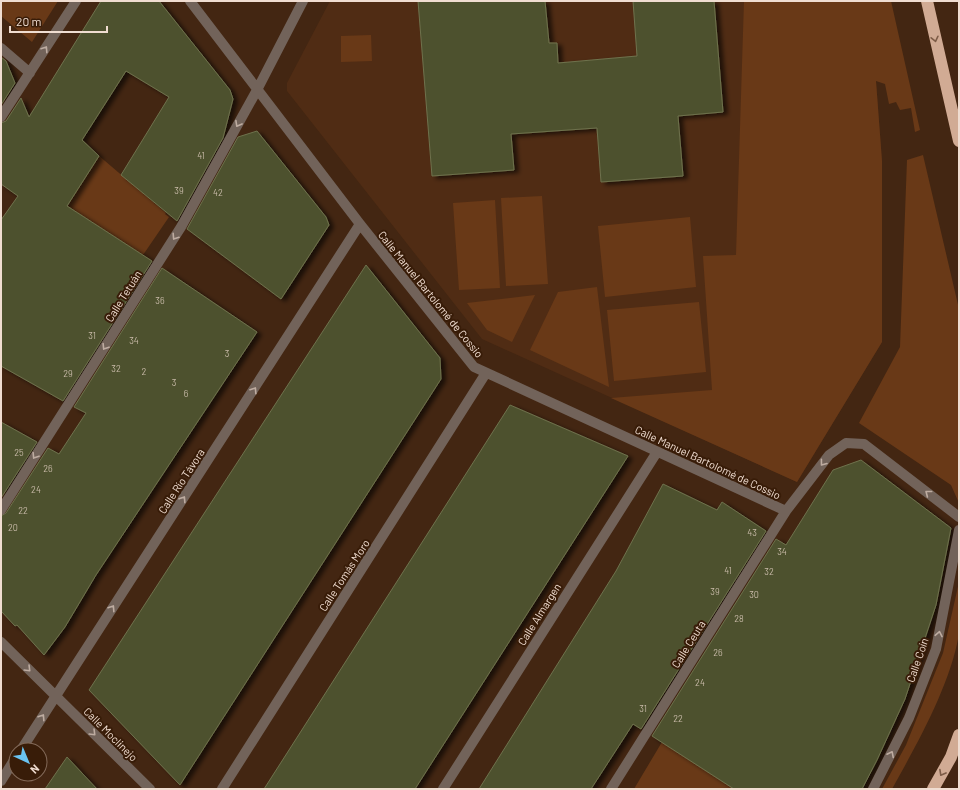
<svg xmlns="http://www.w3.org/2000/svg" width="960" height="790" viewBox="0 0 960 790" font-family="Barlow,sans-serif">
	<defs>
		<filter id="shadow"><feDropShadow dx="4.5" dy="2.5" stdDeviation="2" flood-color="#0009"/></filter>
	</defs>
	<rect width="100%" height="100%" fill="#432612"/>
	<path fill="#502c14" d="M 330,1 L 864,1 L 876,81 L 882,161 L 882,342 L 797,482 L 482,339 L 287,91 L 287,83 Z"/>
	<path fill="#693917" d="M 1,1 L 58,1 L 32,42 L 1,16 Z
		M 744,1 L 891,1 L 920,130 L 915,132 L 911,108 L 900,110 L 896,102 L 889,104 L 885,84 L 876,81 L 882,161 L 882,342 L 797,482 L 611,398 L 712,390 L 703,256 L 736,255 Z
		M 371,35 L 372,61 L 341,62 L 341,36 Z
		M 98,155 L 166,213 L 165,214 L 169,217 L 143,255 L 67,206 Z
		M 923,155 L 959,309 L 959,503 L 951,485 L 859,423 L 900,347 L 907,160 Z
		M 542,196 L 548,284 L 506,286 L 501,198 Z
		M 495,200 L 500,288 L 459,290 L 453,203 Z
		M 690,217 L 696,287 L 605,297 L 598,226 Z
		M 597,287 L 609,387 L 530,350 L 558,292 Z
		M 535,295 L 512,342 L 487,330 L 467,303 Z
		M 699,302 L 706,372 L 614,381 L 607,310 Z
		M 959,582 C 959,599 960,618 959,634 C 950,686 917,744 892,789 L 882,789 L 906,745 L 943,653 Z
		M 662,742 L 734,789 L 634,789 Z"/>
	<path fill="#4e512e" stroke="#6e724d" filter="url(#shadow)" d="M 101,1 L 159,1 L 230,90 L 233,99 L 223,138 L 177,221 L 121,175 L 169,97 L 126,71 L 82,140 L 99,156 L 67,206 L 152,261 L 63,401 L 1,366 L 1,220 L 18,196 L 1,184 L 1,123 L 6,121 L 21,98 L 29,117 Z
		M 418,1 L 545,1 L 549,43 L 557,43 L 558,63 L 637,56 L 633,1 L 714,1 L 723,112 L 678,116 L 683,176 L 601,182 L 597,128 L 511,134 L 514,170 L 432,176 Z
		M 1,57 L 6,61 L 15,83 L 1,105 Z
		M 257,131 L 326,217 L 329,225 L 281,299 L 187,229 L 238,137 Z
		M 366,265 L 440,358 L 441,379 L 180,785 L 89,690 Z
		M 162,268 L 257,332 L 96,575 L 65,627 L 44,655 L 17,625 L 15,626 L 1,611 L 1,516 L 6,513 L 48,448 L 59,454 L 86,413 L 74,407 Z
		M 510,405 L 628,456 L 415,789 L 264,789 Z
		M 1,422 L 37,442 L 1,498 Z
		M 861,460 L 951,528 L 936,605 L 905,699 L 877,760 L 862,789 L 734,789 L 652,736 L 776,539 L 786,545 L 833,470 Z
		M 663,484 L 717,510 L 722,502 L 766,531 L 641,729 L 633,724 L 591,789 L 479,789 L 616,571 Z
		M 67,757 L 97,789 L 45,789 Z"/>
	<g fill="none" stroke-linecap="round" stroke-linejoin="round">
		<path stroke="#72635a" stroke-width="10" d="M 190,1 L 360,224 L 474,367 L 786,511
			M 1,48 L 30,73
			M 1,117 L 76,1
			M 1,510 L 181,227 L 257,90 L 303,1
			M 1,642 L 150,789
			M 21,750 L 360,224
			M 1,781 L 16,757
			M 222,789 L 486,373
			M 443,789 L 657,452
			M 611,789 L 786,511 L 829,455 L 846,443 L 864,444 L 959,517
			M 873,789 L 909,718 L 936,649 L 959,530"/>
		<path stroke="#d1ab94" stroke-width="12" d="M 927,1 L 959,141
			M 933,789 L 951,757 L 959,735"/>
	</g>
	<defs><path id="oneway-chevron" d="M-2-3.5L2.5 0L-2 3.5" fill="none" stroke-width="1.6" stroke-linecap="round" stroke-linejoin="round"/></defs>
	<g stroke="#7d5c47">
		<use href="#oneway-chevron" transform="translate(935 39) rotate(77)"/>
		<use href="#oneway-chevron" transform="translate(942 773) rotate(119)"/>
	</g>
	<g stroke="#beaca1">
		<use href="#oneway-chevron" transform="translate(45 49) rotate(-57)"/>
		<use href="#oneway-chevron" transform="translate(238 124) rotate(119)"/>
		<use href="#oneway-chevron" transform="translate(175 237) rotate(123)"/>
		<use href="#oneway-chevron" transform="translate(105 347) rotate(122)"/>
		<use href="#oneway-chevron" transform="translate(254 390) rotate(-57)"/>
		<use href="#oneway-chevron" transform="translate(35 456) rotate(122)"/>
		<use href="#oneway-chevron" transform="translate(823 463) rotate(127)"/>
		<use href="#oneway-chevron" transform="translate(928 493) rotate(-142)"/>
		<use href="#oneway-chevron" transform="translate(183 499) rotate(-57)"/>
		<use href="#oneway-chevron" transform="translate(112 608) rotate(-57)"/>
		<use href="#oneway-chevron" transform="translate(939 634) rotate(-79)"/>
		<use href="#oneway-chevron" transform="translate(28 669) rotate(45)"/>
		<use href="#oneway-chevron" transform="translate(42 717) rotate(-57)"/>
		<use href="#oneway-chevron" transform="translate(93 733) rotate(45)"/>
		<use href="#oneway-chevron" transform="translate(891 754) rotate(-63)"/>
	</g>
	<g text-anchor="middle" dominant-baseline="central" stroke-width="4" stroke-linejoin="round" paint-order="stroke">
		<g font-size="9" fill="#c8baa8">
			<text x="201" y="155">41</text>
			<text x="179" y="190">39</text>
			<text x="218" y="192">42</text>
			<text x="160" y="300">36</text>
			<text x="92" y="335">31</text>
			<text x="134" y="340">34</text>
			<text x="227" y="353">3</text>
			<text x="116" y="368">32</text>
			<text x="144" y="371">2</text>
			<text x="68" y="373">29</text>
			<text x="174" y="382">3</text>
			<text x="186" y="393">6</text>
			<text x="19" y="452">25</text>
			<text x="48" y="468">26</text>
			<text x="36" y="489">24</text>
			<text x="23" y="510">22</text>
			<text x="13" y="527">20</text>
			<text x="752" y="532">43</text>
			<text x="782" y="551">34</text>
			<text x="728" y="570">41</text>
			<text x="769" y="571">32</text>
			<text x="715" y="591">39</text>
			<text x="754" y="594">30</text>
			<text x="739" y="618">28</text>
			<text x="718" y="652">26</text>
			<text x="700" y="682">24</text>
			<text x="643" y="708">31</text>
			<text x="678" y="718">22</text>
		</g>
		<g font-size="11" fill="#f0ddd1" stroke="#381c08">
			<text transform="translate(431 294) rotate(51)">Calle Manuel Bartolomé de Cossio</text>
			<text transform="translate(123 296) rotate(-58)">Calle Tetuán</text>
			<text transform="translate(708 462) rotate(25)">Calle Manuel Bartolomé de Cossio</text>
			<text transform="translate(181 481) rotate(-57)">Calle Río Távora</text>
			<text transform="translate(344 575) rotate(-57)">Calle Tomás Moro</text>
			<text transform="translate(539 614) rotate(-58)">Calle Almargen</text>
			<text transform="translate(688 644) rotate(-58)">Calle Ceuta</text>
			<text transform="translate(917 660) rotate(-71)">Calle Coín</text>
			<text transform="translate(111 734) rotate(45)">Calle Moclinejo</text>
		</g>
	</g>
	<rect width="960" height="790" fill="none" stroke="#f0ddd1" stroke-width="4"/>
	<g transform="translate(28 762) rotate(136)"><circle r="19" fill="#381c08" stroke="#826958"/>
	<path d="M0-3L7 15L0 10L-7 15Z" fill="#6ac3f1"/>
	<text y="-6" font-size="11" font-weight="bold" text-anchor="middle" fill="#f0ddd1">N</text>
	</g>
	<path d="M10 26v6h97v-6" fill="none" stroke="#f0ddd1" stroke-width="2"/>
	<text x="16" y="26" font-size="12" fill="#f0ddd1" stroke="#381c08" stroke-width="3" paint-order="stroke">20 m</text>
</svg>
